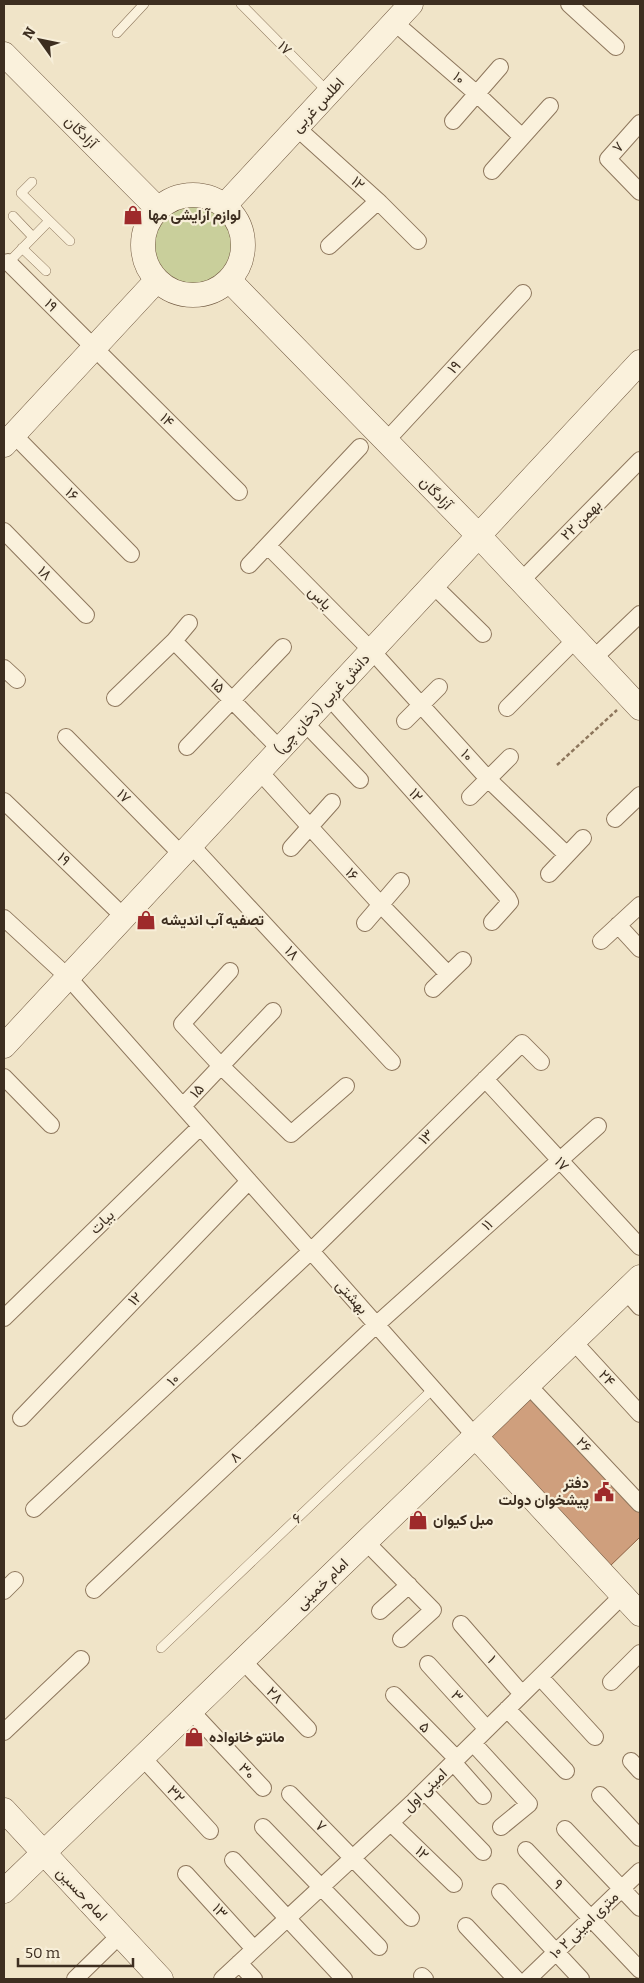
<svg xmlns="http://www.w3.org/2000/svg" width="644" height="1983" viewBox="0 0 644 1983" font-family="Bitter,Vazirmatn,serif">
	<rect width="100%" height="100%" fill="#f0e4c8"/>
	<path fill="#c9cf9b" d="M151 244a42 42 0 1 1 84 0a42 42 0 1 1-84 0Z"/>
	<path fill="#cf9f7d" stroke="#8d5f41" d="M 529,1394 L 640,1513 L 640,1537 L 608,1568 L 484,1436 Z"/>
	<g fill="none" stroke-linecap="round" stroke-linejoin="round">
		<defs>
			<path id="lane" d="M 241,4 L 329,93
				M 117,33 L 144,4
				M 32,182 L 21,193 L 70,241
				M 13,216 L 33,237
				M 22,248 L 46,271
				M 6,265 L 49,221
				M 161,1648 L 433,1389"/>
			<path id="street" d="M 569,4 L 616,47
				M 394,22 L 477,94 L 522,137
				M 453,121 L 500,67
				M 640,123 L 608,159 L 640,192
				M 297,128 L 380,203 L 418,241
				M 492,171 L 550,106
				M 329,246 L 378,201
				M 8,262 L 239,492
				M 14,435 L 131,554
				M 386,441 L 523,293
				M 4,531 L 86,615
				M 268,546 L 372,651 L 489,780 L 567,855
				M 249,565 L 360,447
				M 521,581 L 640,460
				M 433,585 L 483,634
				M 189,623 L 174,641 L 280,749
				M 595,657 L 640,614
				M 4,668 L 17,680
				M 329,697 L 508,898 L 510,902 L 492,922
				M 115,698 L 174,641
				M 507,708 L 575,640
				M 405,721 L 439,687
				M 305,723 L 360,780
				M 66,737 L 182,855
				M 187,747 L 283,647
				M 260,772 L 381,905 L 448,974
				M 470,797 L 510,757
				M 4,801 L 124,917
				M 615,819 L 640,795
				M 191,845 L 392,1062
				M 291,848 L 332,802
				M 549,874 L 583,838
				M 4,918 L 68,977 L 475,1436
				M 365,923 L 401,881
				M 618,925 L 640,949
				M 601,941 L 640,905
				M 230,971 L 182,1024 L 221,1066 L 291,1134 L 346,1086
				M 433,989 L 463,960
				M 4,1077 L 51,1125
				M 485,1079 L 640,1247
				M 183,1106 L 273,1011
				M 626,1291 L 640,1307
				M 4,1318 L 200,1127
				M 573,1341 L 640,1414
				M 528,1385 L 640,1504
				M 21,1418 L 249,1181
				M 34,1509 L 311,1251 L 522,1043 L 541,1062
				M 366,1542 L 433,1610 L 401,1639
				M 94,1590 L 376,1325 L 598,1126
				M 4,1591 L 15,1580
				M 380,1611 L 409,1585
				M 461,1624 L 522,1694
				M 243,1661 L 308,1729
				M 428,1664 L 487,1729
				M 540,1677 L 595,1737
				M 611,1682 L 640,1653
				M 394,1695 L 457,1759
				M 507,1709 L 566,1771
				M 191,1711 L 263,1788
				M 4,1732 L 81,1659
				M 473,1743 L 529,1804 L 501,1827
				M 142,1757 L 210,1831
				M 631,1761 L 640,1771
				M 453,1762 L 483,1796
				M 424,1791 L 483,1852
				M 290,1794 L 411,1918
				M 600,1795 L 640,1838
				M 391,1823 L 454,1884
				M 263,1827 L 379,1947
				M 565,1829 L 640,1908
				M 526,1850 L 640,1970
				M 233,1860 L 344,1979
				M 186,1874 L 254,1949
				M 500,1892 L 581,1979
				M 466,1926 L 516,1979
				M 239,1963 L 254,1979
				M 422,1976 L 425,1979
				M 75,1979 L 120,1935
				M 222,1979 L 414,1801 L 623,1595
				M 528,1979 L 640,1871"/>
			<path id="secondary" d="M 4,54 L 158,209
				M143 245a50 50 0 1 1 100 0a50 50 0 1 1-100 0Z
				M 225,205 L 411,4
				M 229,280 L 479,536 L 640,708
				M 4,445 L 157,280
				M 4,1046 L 640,362
				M 475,1436 L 640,1614
				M 4,1810 L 161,1979
				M 4,1891 L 640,1277"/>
		</defs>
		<use href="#lane" stroke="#8d765c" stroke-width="10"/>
		<use href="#street" stroke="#8d765c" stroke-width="18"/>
		<use href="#secondary" stroke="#6f573f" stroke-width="25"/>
		<path stroke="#8d765c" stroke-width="2.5" stroke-dasharray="4 2.5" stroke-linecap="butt" d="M 557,765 L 617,710"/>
		<use href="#lane" stroke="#faf1dc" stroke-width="9"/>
		<use href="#street" stroke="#faf1dc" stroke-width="16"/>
		<use href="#secondary" stroke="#faf1dc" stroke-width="24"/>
	</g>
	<defs>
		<symbol id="shop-bare" viewBox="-9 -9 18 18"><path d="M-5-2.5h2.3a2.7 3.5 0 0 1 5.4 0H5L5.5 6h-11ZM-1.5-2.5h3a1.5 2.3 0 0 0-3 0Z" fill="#9e2a2b" stroke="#f7eed8" stroke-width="2.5" paint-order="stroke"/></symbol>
		<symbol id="civic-bare" viewBox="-9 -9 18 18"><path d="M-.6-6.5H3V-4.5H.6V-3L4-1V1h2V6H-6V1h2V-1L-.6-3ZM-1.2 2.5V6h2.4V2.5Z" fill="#9e2a2b" stroke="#f7eed8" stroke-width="2.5" paint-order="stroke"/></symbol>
	</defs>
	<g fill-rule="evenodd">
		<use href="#shop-bare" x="119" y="201" width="28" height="28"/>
		<use href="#shop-bare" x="132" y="906" width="28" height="28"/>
		<use href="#civic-bare" x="590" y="1478" width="28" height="28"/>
		<use href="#shop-bare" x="404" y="1506" width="28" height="28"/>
		<use href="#shop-bare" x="180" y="1723" width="28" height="28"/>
	</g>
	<g text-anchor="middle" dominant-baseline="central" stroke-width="4.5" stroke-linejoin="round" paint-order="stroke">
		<g font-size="15" fill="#3d2e20" stroke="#f7eed8">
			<text transform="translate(285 48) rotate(45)">۱۷</text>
			<text transform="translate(459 78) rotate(41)">۱۰</text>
			<text transform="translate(318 105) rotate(-47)">اطلس غربی</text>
			<text transform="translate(81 132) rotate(45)">آزادگان</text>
			<text transform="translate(618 147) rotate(-48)">۷</text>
			<text transform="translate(358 183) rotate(42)">۱۲</text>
			<text transform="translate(51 305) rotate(45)">۱۹</text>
			<text transform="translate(454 367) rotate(-47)">۱۹</text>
			<text transform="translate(167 420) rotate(45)">۱۴</text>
			<text transform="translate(436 493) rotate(46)">آزادگان</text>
			<text transform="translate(72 494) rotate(45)">۱۶</text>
			<text transform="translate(581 520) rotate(-45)">۲۲ بهمن</text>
			<text transform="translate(45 573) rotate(45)">۱۸</text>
			<text transform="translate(320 598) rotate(45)">یاس</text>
			<text transform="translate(218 686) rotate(46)">۱۵</text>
			<text transform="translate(322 704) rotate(-47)">دانش غربی (دخان چی)</text>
			<text transform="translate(467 755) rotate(47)">۱۰</text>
			<text transform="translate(416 795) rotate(48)">۱۲</text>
			<text transform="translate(124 796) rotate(45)">۱۷</text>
			<text transform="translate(64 859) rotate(44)">۱۹</text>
			<text transform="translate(352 874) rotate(47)">۱۶</text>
			<text transform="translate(292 953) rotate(47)">۱۸</text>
			<text transform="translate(197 1091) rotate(-47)">۱۵</text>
			<text transform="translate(426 1137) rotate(-45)">۱۳</text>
			<text transform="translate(562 1164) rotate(47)">۱۷</text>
			<text transform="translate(102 1222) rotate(-44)">بیات</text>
			<text transform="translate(487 1225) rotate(-42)">۱۱</text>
			<text transform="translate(352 1297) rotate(48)">بهشتی</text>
			<text transform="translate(135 1299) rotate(-46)">۱۲</text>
			<text transform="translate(607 1378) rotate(47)">۲۴</text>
			<text transform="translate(173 1380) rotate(-43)">۱۰</text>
			<text transform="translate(584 1445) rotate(47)">۲۶</text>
			<text transform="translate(235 1457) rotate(-43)">۸</text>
			<text transform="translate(297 1518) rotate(-43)">۶</text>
			<text transform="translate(322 1584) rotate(-44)">امام خمینی</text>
			<text transform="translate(492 1659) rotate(49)">۱</text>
			<text transform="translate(275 1695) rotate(46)">۲۸</text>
			<text transform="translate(457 1696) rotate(47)">۳</text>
			<text transform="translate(425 1727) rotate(45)">۵</text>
			<text transform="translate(247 1771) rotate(47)">۳۰</text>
			<text transform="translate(425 1790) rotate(-44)">امینی اول</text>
			<text transform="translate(176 1794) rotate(48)">۳۲</text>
			<text transform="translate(321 1826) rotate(46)">۷</text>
			<text transform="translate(422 1853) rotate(44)">۱۲</text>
			<text transform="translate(558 1884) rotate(46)">۹</text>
			<text transform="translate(82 1894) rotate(47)">امام حسین</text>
			<text transform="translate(220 1911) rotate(48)">۱۳</text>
			<text transform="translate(584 1925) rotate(-44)">۱۰ متری امینی ۲</text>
		</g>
		<g font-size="15" font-weight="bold" fill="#3d2e20" stroke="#f7eed8" text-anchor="start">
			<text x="148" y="215">لوازم آرایشی مها</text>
			<text x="161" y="920">تصفیه آب اندیشه</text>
			<text x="589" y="1483" text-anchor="end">دفتر<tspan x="589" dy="17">پیشخوان دولت</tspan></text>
			<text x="433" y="1520">مبل کیوان</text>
			<text x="209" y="1737">مانتو خانواده</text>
		</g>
	</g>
	<rect width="644" height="1983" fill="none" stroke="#3d2e20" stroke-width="10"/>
	<g transform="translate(40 40) rotate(303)" stroke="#f7eed8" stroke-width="4" paint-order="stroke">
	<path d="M0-4L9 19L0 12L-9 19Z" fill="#3d2e20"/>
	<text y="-8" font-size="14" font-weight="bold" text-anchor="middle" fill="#3d2e20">N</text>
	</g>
	<path d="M18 1958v8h115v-8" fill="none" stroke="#3d2e20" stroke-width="2.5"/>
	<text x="25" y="1958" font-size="15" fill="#3d2e20" stroke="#f7eed8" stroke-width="4" paint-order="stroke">50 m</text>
</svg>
